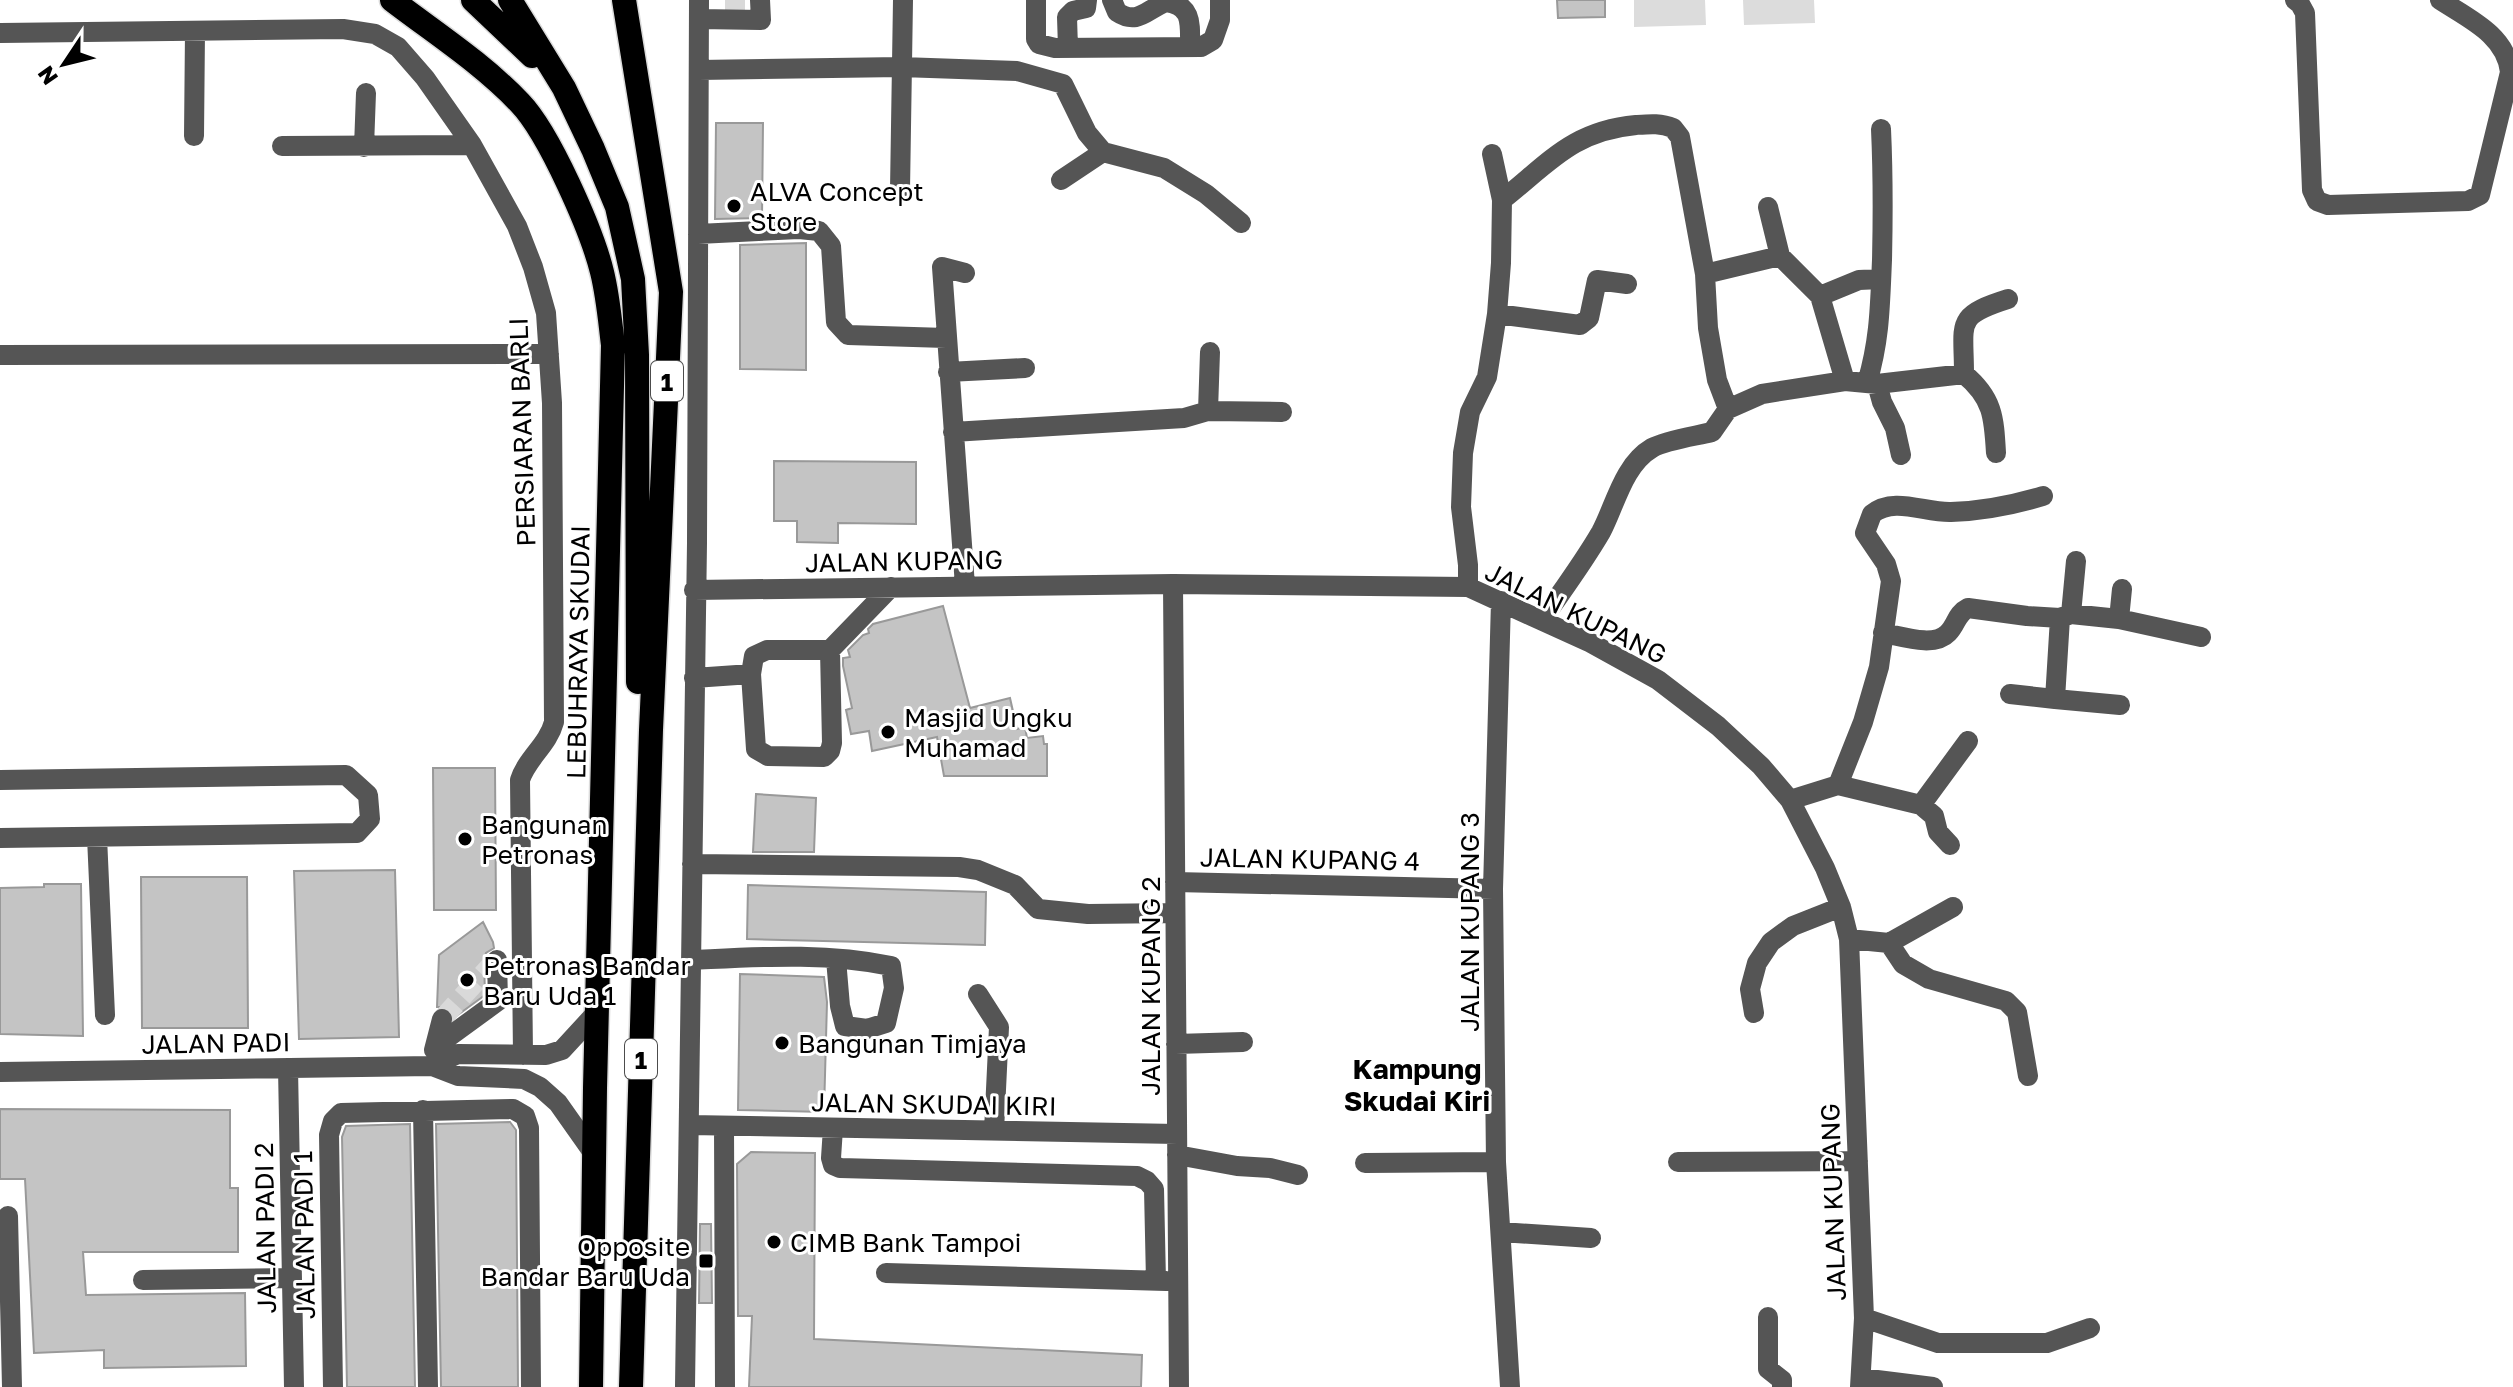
<svg xmlns="http://www.w3.org/2000/svg" width="2513" height="1387" viewBox="0 0 2513 1387" font-family="'Golos Text',sans-serif">
	<rect width="100%" height="100%" fill="#fff"/>
	<path fill="#dcdcdc" d="M 1634,0 L 1705,0 L 1706,25 L 1634,27 Z
		M 1743,0 L 1814,0 L 1815,23 L 1744,25 Z"/>
	<path fill="#c4c4c4" stroke="#999" stroke-width="2" d="M 1557,0 L 1605,0 L 1605,17 L 1558,18 Z
		M 716,123 L 763,123 L 762,218 L 715,219 Z
		M 806,243 L 806,370 L 740,369 L 740,245 Z
		M 774,461 L 916,462 L 916,524 L 838,523 L 838,543 L 797,542 L 797,521 L 774,521 Z
		M 943,606 L 970,708 L 1010,698 L 1017,729 L 1025,727 L 1027,738 L 1043,736 L 1044,744 L 1047,744 L 1047,776 L 944,776 L 937,737 L 872,751 L 869,731 L 851,734 L 846,710 L 852,708 L 843,666 L 843,658 L 850,657 L 848,650 L 863,635 L 869,633 L 868,629 L 873,624 Z
		M 433,768 L 495,768 L 496,910 L 434,910 Z
		M 756,794 L 816,798 L 814,852 L 753,852 Z
		M 395,870 L 399,1037 L 299,1039 L 294,871 Z
		M 141,877 L 247,877 L 248,1028 L 142,1028 Z
		M 44,884 L 81,884 L 83,1036 L 0,1034 L 0,888 L 44,887 Z
		M 748,885 L 986,892 L 985,945 L 747,939 Z
		M 483,922 L 493,942 L 494,948 L 486,953 L 484,960 L 485,995 L 455,1017 L 446,1007 L 437,1007 L 439,955 Z
		M 740,974 L 824,977 L 827,1002 L 824,1112 L 738,1110 Z
		M 0,1109 L 230,1110 L 230,1188 L 238,1188 L 238,1252 L 83,1252 L 86,1295 L 245,1293 L 246,1366 L 104,1368 L 104,1350 L 34,1353 L 25,1179 L 0,1179 Z
		M 510,1122 L 516,1130 L 518,1387 L 441,1387 L 436,1124 Z
		M 410,1124 L 415,1387 L 347,1387 L 342,1137 L 346,1126 Z
		M 751,1152 L 815,1153 L 814,1339 L 1142,1355 L 1141,1387 L 749,1387 L 752,1316 L 738,1316 L 737,1164 Z
		M 700,1224 L 711,1224 L 712,1303 L 699,1303 Z"/>
	<g fill="none" stroke-linecap="round" stroke-linejoin="round">
		<path stroke="#d9d9d9" stroke-width="20" stroke-dasharray="20 10" stroke-linecap="butt" d="M 735,0 L 735,20
			M 442,1019 L 494,962"/>
		<defs>
			<path id="highway" d="M 392,0 C 435,33 482,63 520,103 C 549,133 592,231 602,272 C 608,296 610,321 613,345 L 595,1088 L 591,1387
				M 473,0 L 532,56
				M 510,0 L 564,88 L 593,149 L 617,207 L 633,279 L 637,355 L 638,682
				M 624,0 L 671,292 L 651,730 L 631,1387"/>
		</defs>
		<use href="#highway" stroke="#dbdbdb" stroke-width="27"/>
		<path stroke="#555" stroke-width="20" d="M 1036,0 L 1036,39 L 1039,44 L 1055,48 L 1201,47 L 1213,40 L 1220,20 L 1220,0
			M 1112,0 L 1117,12 C 1138,26 1147,9 1166,2 C 1193,5 1190,25 1190,47
			M 2295,0 L 2300,4 L 2305,13 L 2312,190 L 2317,201 L 2328,205 L 2468,201 L 2480,195 L 2510,72 C 2506,35 2469,19 2440,0
			M 699,19 L 761,20 L 760,0
			M 0,33 L 343,29 L 375,34 L 398,47 L 425,78 L 472,145 L 517,226 L 533,267 L 546,313 L 552,403 L 554,722 C 548,745 527,758 520,780 L 523,1055
			M 1068,48 L 1067,17 L 1073,11 L 1086,8 L 1087,0
			M 699,70 L 901,67 L 1017,71 L 1063,84 L 1087,133 L 1103,152 L 1164,168 L 1206,194 L 1241,223
			M 194,136 L 195,31
			M 282,146 L 472,145
			M 364,147 L 366,93
			M 1061,180 L 1103,152
			M 900,190 L 903,0
			M 1502,200 C 1549,163 1572,131 1636,125 C 1650,124 1661,123 1673,128 L 1680,137 L 1705,274 L 1708,328 L 1717,380 L 1728,409
			M 1768,207 L 1780,256 L 1820,296 L 1845,381
			M 698,234 L 799,229 L 819,231 L 831,246 L 836,322 L 848,335 L 946,338
			M 965,273 L 942,267 L 965,586
			M 1705,274 L 1780,256
			M 1820,296 L 1859,280 L 1881,279
			M 1497,314 L 1580,325 L 1589,318 L 1597,280 L 1627,284
			M 0,355 L 549,354
			M 948,372 L 1025,368
			M 1964,374 C 1964,322 1954,316 2008,299
			M 1867,383 C 1880,339 1880,305 1882,260 C 1883,216 1883,172 1881,129
			M 1877,384 L 1882,402 L 1895,428 L 1901,455
			M 1208,411 L 1282,412
			M 953,432 L 1184,418 L 1208,411 L 1210,352
			M 1173,584 L 1179,1387
			M 1468,587 L 1468,565 L 1461,507 L 1463,453 L 1470,412 L 1487,377 L 1497,314 L 1501,263 L 1502,200 L 1492,154
			M 694,590 L 1173,584 L 1468,587 L 1591,643 L 1658,680 L 1718,726 L 1761,766 L 1790,800 L 1825,868 L 1841,907 L 1849,939 L 1864,1318 L 1860,1387
			M 1501,601 L 1493,889 L 1496,1162 L 1510,1387
			M 2071,614 L 2076,561
			M 2060,618 L 2055,699 L 2120,705
			M 2119,619 L 2122,589
			M 1542,620 C 1562,591 1583,563 1601,532 C 1615,506 1623,465 1652,448 C 1666,440 1696,436 1712,432 L 1728,409 L 1762,394 L 1845,381 L 1877,384 L 1964,374 C 1993,398 1994,417 1996,453
			M 1883,633 C 1901,636 1934,648 1948,633 C 1957,624 1956,614 1968,608 L 2027,616 L 2060,618 L 2071,614 L 2119,619 L 2201,637
			M 751,674 L 756,749 L 768,756 L 824,757 L 830,751 L 832,743 L 830,650
			M 694,678 L 751,674 L 754,656 L 767,650 L 830,650 L 891,587
			M 2010,694 L 2055,699
			M 0,780 L 346,775 L 368,795 L 370,819 L 357,833 L 0,838
			M 1838,785 L 1921,805 L 1934,816 L 1938,832 L 1950,845
			M 1790,800 L 1838,785 L 1863,722 L 1879,667 L 1891,581 L 1886,564 L 1865,533 L 1872,514 C 1894,496 1925,513 1951,512 C 1982,511 2013,505 2043,496
			M 1921,805 L 1968,741
			M 97,837 L 105,1015
			M 692,864 L 959,867 L 978,870 L 1015,885 L 1038,909 L 1088,914 L 1175,913
			M 1175,882 L 1493,889
			M 1849,939 L 1889,943 L 1953,907
			M 1889,943 L 1903,964 L 1929,979 L 2006,1001 L 2017,1012 L 2028,1076
			M 692,960 C 758,957 825,952 891,966 L 894,988 L 886,1023 L 867,1029 L 845,1026 L 840,1006 L 836,959
			M 978,994 L 999,1027 L 994,1131
			M 1754,1013 L 1750,989 L 1757,963 L 1771,942 L 1793,926 L 1841,907
			M 1176,1044 L 1243,1042
			M 435,1047 L 498,1001 L 497,960
			M 434,1050 L 442,1019
			M 432,1066 L 458,1054 L 546,1055 L 562,1050 L 597,1012
			M 288,1068 L 294,1387
			M 0,1072 L 432,1066 L 458,1076 L 524,1079 L 540,1087 L 558,1103 L 594,1154
			M 423,1110 L 428,1387
			M 690,1125 L 1177,1134
			M 724,1126 L 725,1387
			M 833,1128 L 831,1158 L 833,1165 L 840,1168 L 1137,1176 L 1147,1181 L 1154,1189 L 1156,1281
			M 1177,1155 L 1237,1166 L 1270,1168 L 1298,1175
			M 1678,1162 L 1858,1161
			M 1365,1163 L 1496,1162
			M 8,1216 L 12,1387
			M 1501,1232 L 1591,1238
			M 886,1273 L 1166,1281
			M 143,1280 L 292,1278
			M 1768,1317 L 1768,1369 L 1782,1380 L 1782,1387
			M 1864,1318 L 1938,1343 L 2047,1343 L 2090,1328
			M 1861,1378 L 1933,1387
			M 333,1387 L 329,1135 L 333,1121 L 341,1113 L 513,1109 L 525,1116 L 529,1128 L 531,1387
			M 685,1387 L 697,543 L 699,0"/>
		<use href="#highway" stroke="#000" stroke-width="24"/>
	</g>
	<g fill="#000" stroke="#fff" stroke-width="3">
		<circle cx="734" cy="206" r="8"/>
		<circle cx="888" cy="732" r="8"/>
		<circle cx="465" cy="839" r="8"/>
		<circle cx="467" cy="980" r="8"/>
		<circle cx="782" cy="1043" r="8"/>
		<circle cx="774" cy="1242" r="8"/>
		<rect x="698" y="1253" width="16" height="16" rx="4"/>
	</g>
	<g text-anchor="middle" dominant-baseline="central" stroke-width="6" stroke-linejoin="round" paint-order="stroke">
		<g fill="#fff" stroke="#4c4c4c" stroke-width="2">
			<rect x="651" y="361" width="32" height="40" rx="6"/>
			<rect x="625" y="1039" width="32" height="40" rx="6"/>
		</g>
		<g font-size="24" font-weight="bold" fill="#000">
			<text x="667" y="381">1</text>
			<text x="641" y="1059">1</text>
		</g>
		<g font-size="26" fill="#000" stroke="#fff" text-anchor="start">
			<text x="750" y="191">ALVA Concept<tspan x="750" dy="30">Store</tspan></text>
			<text x="904" y="717">Masjid Ungku<tspan x="904" dy="30">Muhamad</tspan></text>
			<text x="481" y="824">Bangunan<tspan x="481" dy="30">Petronas</tspan></text>
			<text x="483" y="965">Petronas Bandar<tspan x="483" dy="30">Baru Uda 1</tspan></text>
			<text x="798" y="1043">Bangunan Timjaya</text>
			<text x="790" y="1242">CIMB Bank Tampoi</text>
			<text x="690" y="1246" text-anchor="end">Opposite<tspan x="690" dy="30">Bandar Baru Uda</tspan></text>
		</g>
		<g font-size="26" fill="#000" stroke="#fff">
			<text transform="translate(522 432) rotate(-92)">PERSIARAN BARLI</text>
			<text transform="translate(904 561) rotate(-1)">JALAN KUPANG</text>
			<text transform="translate(1576 613) rotate(26)">JALAN KUPANG</text>
			<text transform="translate(578 652) rotate(-89)">LEBUHRAYA SKUDAI</text>
			<text transform="translate(1310 859) rotate(1)">JALAN KUPANG 4</text>
			<text transform="translate(1469 922) rotate(-90)">JALAN KUPANG 3</text>
			<text transform="translate(1150 986) rotate(-90)">JALAN KUPANG 2</text>
			<text transform="translate(216 1043) rotate(-1)">JALAN PADI</text>
			<text transform="translate(934 1104) rotate(1)">JALAN SKUDAI KIRI</text>
			<text transform="translate(1833 1202) rotate(-92)">JALAN KUPANG</text>
			<text transform="translate(265 1228) rotate(-91)">JALAN PADI 2</text>
			<text transform="translate(304 1235) rotate(-91)">JALAN PADI 1</text>
		</g>
		<g font-size="28" font-weight="bold" fill="#000" stroke="#fff">
			<text x="1417" y="1068">Kampung<tspan x="1417" dy="32">Skudai Kiri</tspan></text>
		</g>
	</g>
	<g transform="translate(64 64) rotate(235)" stroke="#ffffff" stroke-width="6" paint-order="stroke">
	<path d="M0-6L14 30L0 20L-14 30Z" fill="#000000"/>
	<text y="-12" font-size="22" font-weight="bold" text-anchor="middle" fill="#000000">N</text>
	</g>
</svg>
